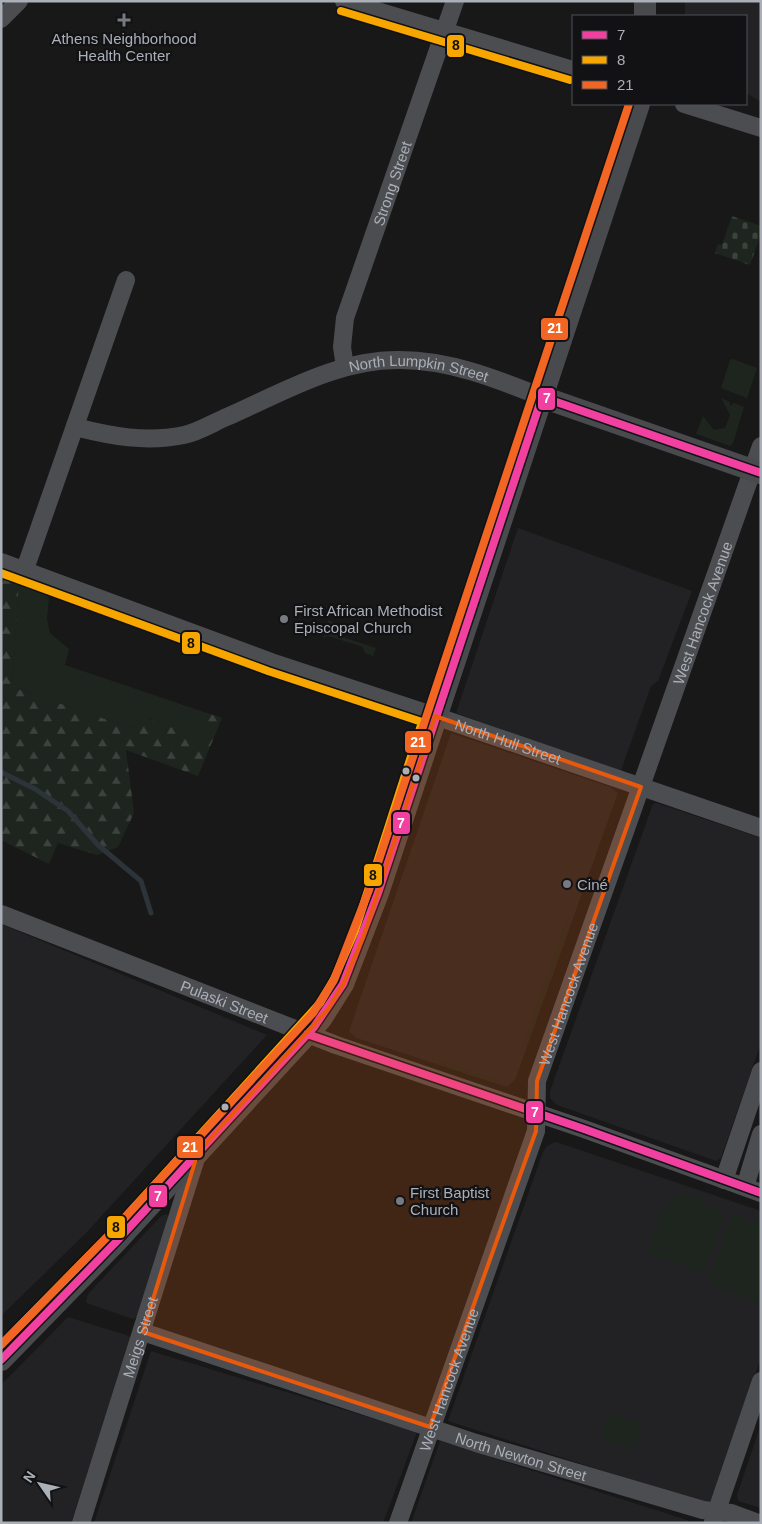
<svg xmlns="http://www.w3.org/2000/svg" width="762" height="1524" viewBox="0 0 762 1524" font-family="Helvetica,sans-serif">
	<defs>
		<pattern id="forest-firs" width="22" height="20" patternUnits="userSpaceOnUse" patternTransform="scale(1.25)"><rect width="22" height="20" fill="#1e251f"/><path d="M5 1l3.5 6h-7zM16 11l3.5 6h-7z" fill="#3c423d"/></pattern>
		<pattern id="cemetery-stones" width="16" height="16" patternUnits="userSpaceOnUse" patternTransform="scale(1.25)"><rect width="16" height="16" fill="#1e251f"/><path d="M2 7V4a2 2 0 0 1 4 0v3zM10 15v-3a2 2 0 0 1 4 0v3z" fill="#3c423d"/></pattern>
	</defs>
	<rect width="100%" height="100%" fill="#181818"/>
	<path fill="#222224" d="M 685,1 L 761,1 L 761,102 L 746,93 L 746,16 L 685,16 Z
		M 518,528 L 692,591 L 658,681 L 651,686 L 620,773 L 456,713 Z
		M 451,733 L 610,787 L 618,793 L 515,1080 L 507,1087 L 356,1038 L 349,1031 Z
		M 656,803 L 761,838 L 761,1043 L 721,1158 L 716,1161 L 557,1105 L 550,1098 L 550,1091 L 653,804 Z
		M 1,924 L 267,1035 L 86,1233 L 1,1316 Z
		M 556,1142 L 761,1211 L 761,1357 L 712,1501 L 703,1503 L 448,1421 L 543,1152 L 547,1146 Z
		M 166,1214 L 169,1217 L 139,1316 L 133,1319 L 89,1304 L 86,1302 L 88,1294 L 161,1216 Z
		M 68,1317 L 126,1335 L 130,1337 L 131,1341 L 71,1523 L 1,1523 L 1,1385 Z
		M 151,1351 L 417,1432 L 383,1523 L 94,1523 Z
		M 761,1424 L 761,1508 L 738,1501 L 737,1495 Z
		M 440,1441 L 684,1519 L 693,1523 L 411,1523 Z"/>
	<path fill="#1e251f" d="M 733,359 L 757,368 L 747,398 L 721,388 L 730,360 Z
		M 721,398 L 730,402 L 730,406 L 734,403 L 744,407 L 733,443 L 730,446 L 696,434 L 703,416 L 714,430 L 725,428 L 730,415 Z
		M 19,582 L 46,593 L 49,598 L 47,619 L 50,633 L 69,649 L 65,665 L 210,714 L 201,740 L 148,718 L 131,728 L 12,687 Z
		M 328,620 L 333,622 L 330,633 L 376,648 L 373,656 L 365,653 L 363,647 L 328,636 L 323,638 Z
		M 566,921 L 569,930 L 528,1043 L 521,1049 Z
		M 436,1059 L 499,1081 L 497,1084 L 443,1066 Z
		M 685,1193 L 704,1200 L 708,1207 L 715,1206 L 725,1214 L 704,1273 L 648,1253 C 655,1232 660,1198 685,1193 Z
		M 731,1216 L 744,1216 L 747,1221 L 761,1219 L 761,1304 L 708,1282 Z
		M 608,1413 L 642,1424 L 634,1449 L 600,1438 Z"/>
	<path fill="url(#forest-firs)" d="M 1,575 L 19,582 L 12,687 L 131,728 L 147,718 L 201,739 L 210,714 L 222,718 L 198,776 L 126,750 L 134,813 L 118,847 L 97,855 L 58,843 L 49,864 L 1,840 Z"/>
	<path fill="url(#cemetery-stones)" d="M 732,216 L 761,226 L 761,234 L 750,265 L 715,253 L 718,244 L 722,245 Z"/>
	<g fill="none" stroke-linecap="round" stroke-linejoin="round">
		<path stroke="#2c3439" stroke-width="5" d="M 1,772 L 35,789 L 68,811 L 98,845 L 141,881 L 151,913"/>
		<g stroke="#4c4d51" stroke-width="18">
			<path d="M 344,1 L 573,70"/>
			<path d="M 1,19 L 19,1"/>
			<path d="M 684,104 L 761,128"/>
			<path id="s1" d="M 345,367 L 342,347 L 345,318 L 455,1"/>
			<path id="s2" d="M 75,427 C 111,436 146,443 184,435 C 199,432 214,422 229,416 C 283,392 339,359 400,360 C 450,360 497,379 542,397"/>
			<path id="s3" d="M 1,562 L 271,662 L 435,716 L 761,828"/>
			<path d="M 24,572 L 126,280"/>
			<path id="s4" d="M 1,914 L 336,1045 L 584,1129 L 761,1193"/>
			<path d="M 724,1180 L 761,1071"/>
			<path d="M 745,1187 L 761,1134"/>
			<path id="s5" d="M 143,1332 L 476,1443 L 703,1510 L 731,1513 L 758,1523"/>
			<path d="M 713,1522 L 761,1381"/>
			<path id="s6" d="M 81,1523 L 197,1155"/>
			<path id="s7" d="M 398,1523 L 536,1131 L 537,1081 L 761,446"/>
		</g>
		<path stroke="#494a4d" stroke-width="22" d="M 645,16 L 645,1
			M 542,397 L 761,473
			M 1,1360 L 115,1243 L 321,1019 L 343,984 L 378,893 L 639,104"/>
		<defs>
			<path id="bus-1" d="M 307,1034 L 584,1129 L 761,1193
				M 1,1360 L 115,1243 L 314,1027 L 343,984 L 378,893 L 542,397 L 761,473"/>
			<path id="bus-2" d="M 341,11 L 570,80
				M 1,573 L 268,671 L 422,722 L 355,931 L 334,979 L 320,1003 L 108,1236 L 1,1345"/>
			<path id="bus-3" d="M 1,1345 L 108,1236 L 313,1013 L 334,980 L 369,890 L 629,104"/>
		</defs>
		<use href="#bus-1" stroke="#121214" stroke-width="11"/>
		<use href="#bus-2" stroke="#121214" stroke-width="11"/>
		<use href="#bus-3" stroke="#121214" stroke-width="11"/>
		<use href="#bus-1" stroke="#f240a1" stroke-width="8"/>
		<use href="#bus-2" stroke="#f7a600" stroke-width="8"/>
		<use href="#bus-3" stroke="#f26522" stroke-width="8"/>
	</g>
	<path fill="#e8590c" fill-opacity="0.2" stroke="#e8590c" stroke-width="4" stroke-linejoin="round" d="M 435,716 L 641,787 L 537,1081 L 536,1131 L 430,1427 L 143,1332 L 198,1152 L 328,1009 L 343,984 L 364,935 Z"/>
	<g fill="#777a80" stroke="#121214" stroke-width="2">
		<path d="M121.5 12.5h5v5h5v5h-5v5h-5v-5h-5v-5h5z"/>
		<circle cx="284" cy="619" r="5"/>
		<circle cx="567" cy="884" r="5"/>
		<circle cx="400" cy="1201" r="5"/>
	</g>
	<g fill="#aaafb8" stroke="#121214" stroke-width="2">
		<circle cx="406" cy="771" r="4.5"/>
		<circle cx="416" cy="778" r="4.5"/>
		<circle cx="225" cy="1107" r="4.5"/>
	</g>
	<g text-anchor="middle" dominant-baseline="central" stroke-width="4.5" stroke-linejoin="round" paint-order="stroke">
		<g font-size="15" fill="#aaafb8" stroke="#121214" text-anchor="start">
			<text x="124" y="38" text-anchor="middle">Athens Neighborhood<tspan x="124" dy="17">Health Center</tspan></text>
			<text x="294" y="610">First African Methodist<tspan x="294" dy="17">Episcopal Church</tspan></text>
			<text x="577" y="884">Ciné</text>
			<text x="410" y="1192">First Baptist<tspan x="410" dy="17">Church</tspan></text>
		</g>
		<g font-size="15" fill="#aaafb8" stroke="#121214">
			<text stroke="none"><textPath href="#s1" startOffset="192">Strong Street</textPath></text>
			<text stroke="none"><textPath href="#s2" startOffset="360">North Lumpkin Street</textPath></text>
			<text stroke="none"><textPath href="#s7" startOffset="962">West Hancock Avenue</textPath></text>
			<text stroke="none"><textPath href="#s3" startOffset="538">North Hull Street</textPath></text>
			<text stroke="none"><textPath href="#s7" startOffset="558">West Hancock Avenue</textPath></text>
			<text stroke="none"><textPath href="#s4" startOffset="240">Pulaski Street</textPath></text>
			<text stroke="none"><textPath href="#s6" startOffset="195">Meigs Street</textPath></text>
			<text stroke="none"><textPath href="#s7" startOffset="152">West Hancock Avenue</textPath></text>
			<text stroke="none"><textPath href="#s5" startOffset="398">North Newton Street</textPath></text>
		</g>
	</g>
	<g stroke="#121214" stroke-width="2">
		<rect x="446" y="34" width="19" height="24" rx="5" fill="#f7a600"/>
		<rect x="540" y="317" width="29" height="24" rx="5" fill="#f26522"/>
		<rect x="537" y="387" width="19" height="24" rx="5" fill="#f240a1"/>
		<rect x="181" y="631" width="20" height="24" rx="5" fill="#f7a600"/>
		<rect x="404" y="730" width="28" height="24" rx="5" fill="#f26522"/>
		<rect x="392" y="811" width="19" height="24" rx="5" fill="#f240a1"/>
		<rect x="363" y="863" width="20" height="24" rx="5" fill="#f7a600"/>
		<rect x="525" y="1100" width="19" height="24" rx="5" fill="#f240a1"/>
		<rect x="176" y="1135" width="28" height="24" rx="5" fill="#f26522"/>
		<rect x="148" y="1184" width="20" height="24" rx="5" fill="#f240a1"/>
		<rect x="106" y="1215" width="20" height="24" rx="5" fill="#f7a600"/>
	</g>
	<g font-size="14" text-anchor="middle" font-weight="bold" fill="#fff">
		<text x="555" y="333">21</text>
		<text x="547" y="403">7</text>
		<text x="418" y="747">21</text>
		<text x="401" y="828">7</text>
		<text x="535" y="1117">7</text>
		<text x="190" y="1152">21</text>
		<text x="158" y="1201">7</text>
	</g>
	<g font-size="14" text-anchor="middle" font-weight="bold" fill="#111">
		<text x="456" y="50">8</text>
		<text x="191" y="648">8</text>
		<text x="373" y="880">8</text>
		<text x="116" y="1232">8</text>
	</g>
	<rect width="762" height="1524" fill="none" stroke="#aaafb8" stroke-width="5"/>
	<rect x="572" y="15" width="175" height="90" fill="#121214" stroke="#4f5156"/>
	<rect x="582" y="31" width="25" height="8" fill="#f240a1" stroke="#4f5156"/>
	<text x="617" y="40" font-size="15" fill="#aaafb8">7</text>
	<rect x="582" y="56" width="25" height="8" fill="#f7a600" stroke="#4f5156"/>
	<text x="617" y="65" font-size="15" fill="#aaafb8">8</text>
	<rect x="582" y="81" width="25" height="8" fill="#f26522" stroke="#4f5156"/>
	<text x="617" y="90" font-size="15" fill="#aaafb8">21</text>
	<g transform="translate(40 1484) rotate(304)" stroke="#121214" stroke-width="4" paint-order="stroke">
	<path d="M0-4L9 19L0 12L-9 19Z" fill="#aaafb8"/>
	<text y="-8" font-size="14" font-weight="bold" text-anchor="middle" fill="#aaafb8">N</text>
	</g>
</svg>
